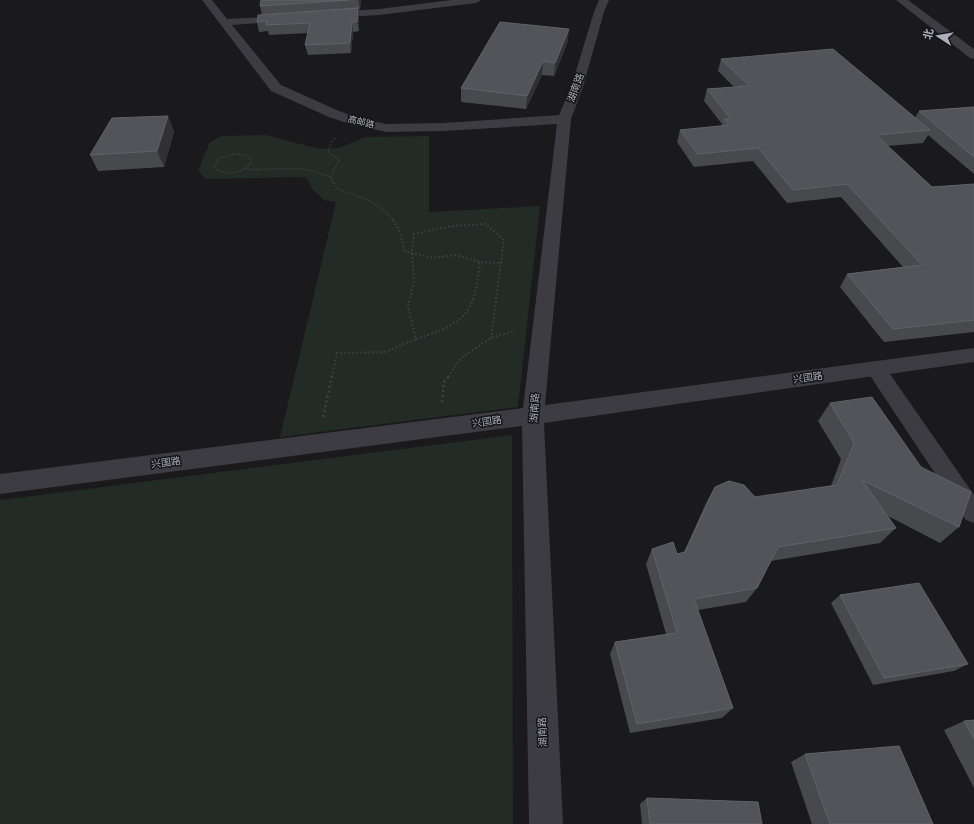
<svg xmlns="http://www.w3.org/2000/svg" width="974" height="824" viewBox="0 0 974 824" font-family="'Fira Sans','Noto Sans SC',sans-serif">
	<rect width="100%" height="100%" fill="#1a191b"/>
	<path fill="#232b26" d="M 265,135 L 320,149 L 339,148 L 365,137 L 429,136 L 429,212 L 540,206 L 518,407 L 280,437 L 336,202 L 324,200 L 312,189 L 306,177 L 205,179 L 198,170 L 210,142 L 222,136 Z
		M 512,435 L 513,824 L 0,824 L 0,500 Z"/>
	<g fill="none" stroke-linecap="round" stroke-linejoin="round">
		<path stroke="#404147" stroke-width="1.5" stroke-dasharray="1 1.5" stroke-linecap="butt" d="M 234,154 L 246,155 L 251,160 L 251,163 C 241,174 226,176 214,168 L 218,159 Z
			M 244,169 C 263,171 282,167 301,169 C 312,170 321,174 331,177 L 337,189 C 358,196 380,202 394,221
			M 331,177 L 339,160 L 328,152 L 332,141 L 336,138"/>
		<path stroke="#404147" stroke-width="2" stroke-dasharray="1.5 2.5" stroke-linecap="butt" d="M 393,220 L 399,230 L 405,251 L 433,258 L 456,255 L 480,262
			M 416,339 C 467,323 474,314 480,262 L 501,263
			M 332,377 L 337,353 L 385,352 L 416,339 L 408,306 L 414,282 L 412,253 L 414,234 L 451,226 L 486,224 L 504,240 L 491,338
			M 448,377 L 461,358 L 491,338 L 514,331"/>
		<path stroke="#404147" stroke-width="2.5" stroke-dasharray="2 3" stroke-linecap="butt" d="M 442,402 L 444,382 L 449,376
			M 323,417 L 332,376"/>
		<path fill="#3c3c42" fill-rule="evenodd" d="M 876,362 L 883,364 L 974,495 L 974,523 L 966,520 L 869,374 L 867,369 L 869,364 Z"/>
		<path fill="#3c3c42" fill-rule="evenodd" d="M 202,0 L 212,0 L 227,19 L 290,16 L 291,18 L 286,21 L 232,25 L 281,85 L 339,111 L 361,119 L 387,124 L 444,123 L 559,115 L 571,87 L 594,12 L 599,0 L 609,0 L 604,12 L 583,87 L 571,119 L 545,405 L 974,348 L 974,362 L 544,423 L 563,824 L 529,824 L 522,426 L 0,494 L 0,474 L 523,408 L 557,124 L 444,131 L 387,132 L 353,125 L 329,117 L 271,91 Z
			M 451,0 L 481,0 L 476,3 L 379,15 L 329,18 L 324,15 L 329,12 L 379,9 Z
			M 896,0 L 908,0 L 974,49 L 974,59 L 970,58 Z"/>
	</g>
	<path fill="#48494d" d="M 261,0 L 361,0 L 360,9 L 358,9 L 359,18 L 359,31 L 353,32 L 351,53 L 308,55 L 305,45 L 308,33 L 269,35 L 268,31 L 259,32 L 257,22 L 262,15 L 260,6 Z
		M 568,41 L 554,76 L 542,75 L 526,109 L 461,102 L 461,88 Z
		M 721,59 L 915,118 L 919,111 L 974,107 L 974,174 L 928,135 L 923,143 L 887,146 L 932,187 L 974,184 L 974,332 L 884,342 L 840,287 L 847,274 L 903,267 L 841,197 L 787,203 L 753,161 L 694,167 L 677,142 L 680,130 L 722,126 L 722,124 L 704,101 L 707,89 L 734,87 L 718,71 Z
		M 168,116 L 174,132 L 164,167 L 98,171 L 90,155 Z
		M 830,403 L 959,527 L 940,543 L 888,516 L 896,528 L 880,543 L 771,561 L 757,588 L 746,602 L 698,610 L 733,708 L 722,718 L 630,733 L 610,654 L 615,642 L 666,634 L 646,564 L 652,549 L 677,554 L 684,552 L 706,503 L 715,487 L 755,497 L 831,486 L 841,459 L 818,421 Z
		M 840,595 L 968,664 L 954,671 L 873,685 L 831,603 Z
		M 974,720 L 974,788 L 944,730 L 964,721 Z
		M 805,754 L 933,824 L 812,824 L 791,762 Z
		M 647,798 L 762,824 L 642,824 L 640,804 Z"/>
	<path fill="#313134" d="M 358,0 L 361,0 L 360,9 Z
		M 358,8 L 359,18 L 359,31 L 357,22 Z
		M 352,22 L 353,32 L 351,53 L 350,43 Z
		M 569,29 L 568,41 L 554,76 L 555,63 Z
		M 543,61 L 542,75 L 526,109 L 527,96 Z
		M 168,116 L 174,132 L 164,167 L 157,151 Z"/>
	<path fill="#535459" stroke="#616268" d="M 261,0 L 349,0 L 260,6 Z
		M 358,8 L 357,22 L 352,22 L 350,43 L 305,45 L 310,23 L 266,25 L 267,21 L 257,22 L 258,15 Z
		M 500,22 L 569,29 L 555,63 L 543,61 L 527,96 L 461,88 Z
		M 833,49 L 930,130 L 876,135 L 932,187 L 974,184 L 974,320 L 893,329 L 847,274 L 922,265 L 847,184 L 793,190 L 758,148 L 698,154 L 680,130 L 729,125 L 724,119 L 731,119 L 707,89 L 749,86 L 721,59 Z
		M 974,107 L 974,157 L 919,111 Z
		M 168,116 L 157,151 L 90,155 L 112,118 Z
		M 872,397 L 921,467 L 971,492 L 959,527 L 862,480 L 896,528 L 778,547 L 757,588 L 694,599 L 733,708 L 637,724 L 615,642 L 677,633 L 652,549 L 673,542 L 677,554 L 685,552 L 715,487 L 729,481 L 744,485 L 755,497 L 837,485 L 854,443 L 830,403 Z
		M 919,583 L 968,664 L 884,678 L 840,595 Z
		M 974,720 L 974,739 L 964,721 Z
		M 899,746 L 933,824 L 830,824 L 805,754 Z
		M 647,798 L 758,802 L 762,824 L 650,824 Z"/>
	<g text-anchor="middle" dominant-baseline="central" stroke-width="3" stroke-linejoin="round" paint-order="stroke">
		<g font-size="9" fill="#acaeba" stroke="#151416">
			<text transform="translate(361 122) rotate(14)">高邮路</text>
		</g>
		<g font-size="10" fill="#acaeba" stroke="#151416">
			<text transform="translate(576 88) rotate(-70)">湖南路</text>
			<text transform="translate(808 378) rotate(-8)">兴国路</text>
			<text transform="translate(535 408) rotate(-86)">湖南路</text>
			<text transform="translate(487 422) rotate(-8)">兴国路</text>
			<text transform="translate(166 463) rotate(-7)">兴国路</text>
			<text transform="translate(543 732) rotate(-92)">湖南路</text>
		</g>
	</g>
	<g transform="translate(938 36) rotate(282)" stroke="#151416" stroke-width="3" paint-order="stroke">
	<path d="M0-3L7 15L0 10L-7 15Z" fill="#acaeba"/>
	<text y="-6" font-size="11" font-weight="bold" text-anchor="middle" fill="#acaeba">北</text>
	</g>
</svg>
